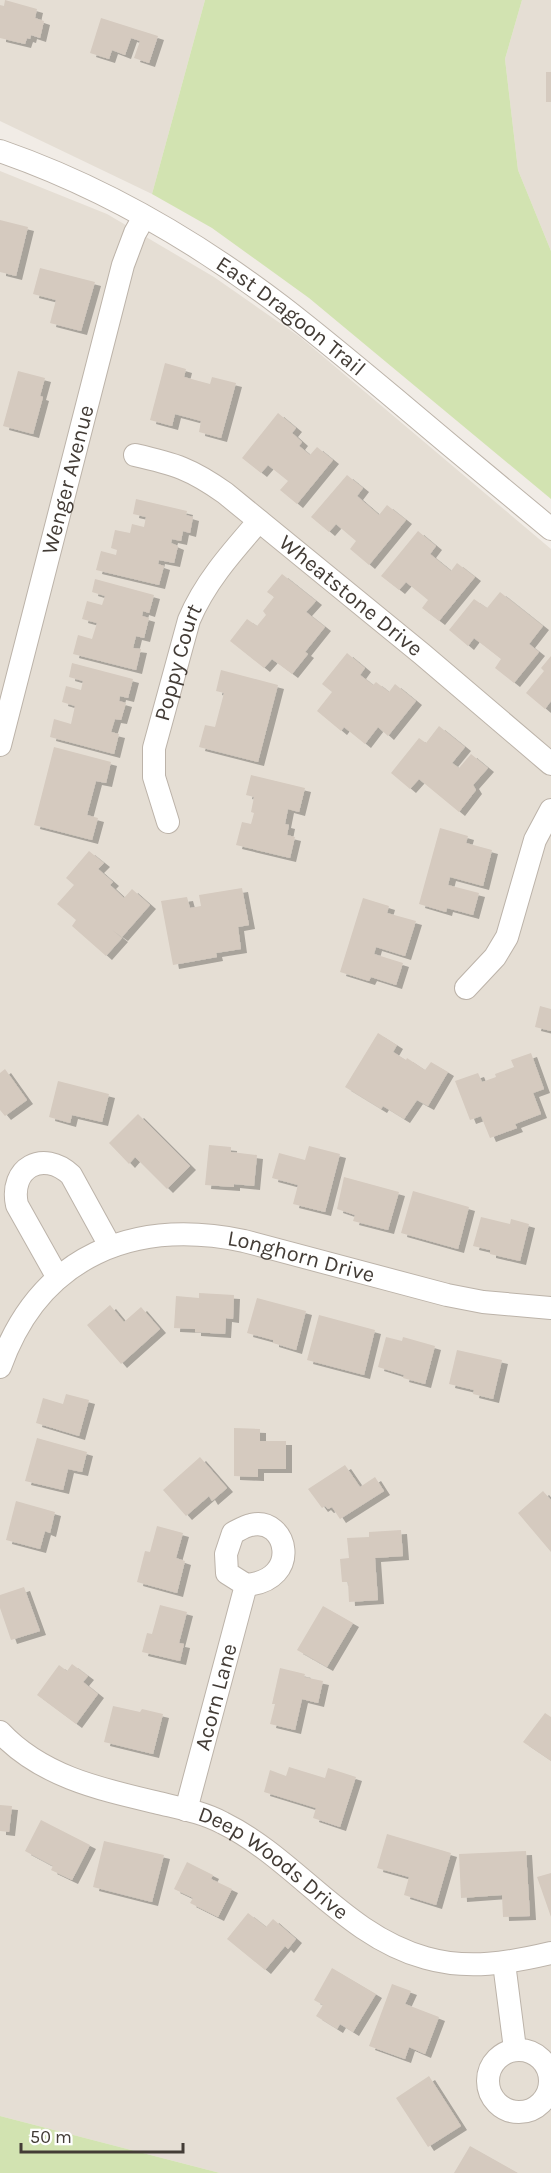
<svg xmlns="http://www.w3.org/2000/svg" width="551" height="2173" viewBox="0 0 551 2173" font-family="Karla,sans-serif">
	<defs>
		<filter id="shadow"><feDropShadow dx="6" dy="4" stdDeviation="0" flood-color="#0004"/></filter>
	</defs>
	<rect width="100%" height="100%" fill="#f1ece6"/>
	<path fill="#e5ded4" d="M 0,0 L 205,0 L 152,194 L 0,121 Z
		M 522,0 L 551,0 L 551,251 L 518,170 L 505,59 Z
		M 0,171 L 107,214 L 214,277 L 300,337 L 551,549 L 551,2173 L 220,2173 L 0,2116 Z"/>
	<path fill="#d2e3b1" d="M 205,0 L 522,0 L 505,59 L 518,170 L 551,251 L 551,499 L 309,298 L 212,228 L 152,194 Z
		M 0,2116 L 220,2173 L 0,2173 Z"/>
	<path fill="#d5cabf" filter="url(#shadow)" d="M 5,0 L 37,9 L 35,18 L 44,21 L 40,38 L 31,35 L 30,39 L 27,38 L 25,44 L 0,38 L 0,5 L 4,6 Z
		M 101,18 L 158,36 L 149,63 L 134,58 L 140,41 L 131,38 L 125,55 L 112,50 L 109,59 L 90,53 Z
		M 546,72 L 551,72 L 551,102 L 546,102 Z
		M 0,220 L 28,227 L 16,276 L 0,272 Z
		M 40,268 L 95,282 L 81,331 L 50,323 L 56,300 L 33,294 Z
		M 165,363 L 186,369 L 184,377 L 210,384 L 212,377 L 236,383 L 221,438 L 199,432 L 201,421 L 175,414 L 172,426 L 150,420 Z
		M 18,371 L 45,378 L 40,396 L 43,397 L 33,434 L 3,426 Z
		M 278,413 L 296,428 L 292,433 L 302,442 L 299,446 L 310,455 L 317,447 L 333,460 L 297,504 L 280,490 L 288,481 L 268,465 L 261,473 L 242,458 Z
		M 347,475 L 363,488 L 357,496 L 379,515 L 387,505 L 406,520 L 369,565 L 350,549 L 356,541 L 336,524 L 329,532 L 311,517 Z
		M 136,499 L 187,511 L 186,515 L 193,517 L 190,533 L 183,531 L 181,541 L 172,539 L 171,543 L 178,546 L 174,563 L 159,560 L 158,564 L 164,566 L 159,585 L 96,570 L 101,551 L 116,555 L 117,550 L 111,548 L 115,530 L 130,533 L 132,524 L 144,527 L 146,517 L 133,514 Z
		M 418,531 L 436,546 L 430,554 L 451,571 L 457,563 L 475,577 L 439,621 L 422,608 L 428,600 L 406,582 L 399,590 L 381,576 Z
		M 282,574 L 316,601 L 306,612 L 325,627 L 305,652 L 308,654 L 292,674 L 272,659 L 264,668 L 230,641 L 247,619 L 257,626 L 266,615 L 263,611 L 274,597 L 267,592 Z
		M 95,579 L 154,595 L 149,613 L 143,611 L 142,616 L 149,618 L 144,638 L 136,636 L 133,648 L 141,649 L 136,670 L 73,654 L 78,635 L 92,639 L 97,623 L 82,619 L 87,601 L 102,605 L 105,596 L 92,592 Z
		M 500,592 L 543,626 L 529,644 L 539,652 L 514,683 L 495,668 L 501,659 L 474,638 L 468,646 L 449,630 L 474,599 L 487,608 Z
		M 347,653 L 365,668 L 360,675 L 373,685 L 376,682 L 389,692 L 395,684 L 416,701 L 388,736 L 378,727 L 365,744 L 344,727 L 341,731 L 317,711 L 332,692 L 322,684 Z
		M 551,656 L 551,701 L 545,709 L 526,693 L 544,671 L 541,668 Z
		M 72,663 L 133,679 L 128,698 L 120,696 L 119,701 L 126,703 L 121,720 L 115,719 L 111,732 L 119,734 L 114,754 L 50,737 L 54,719 L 71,724 L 75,706 L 62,702 L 66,686 L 81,690 L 83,681 L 69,677 Z
		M 221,670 L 278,685 L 258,762 L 199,747 L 205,725 L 215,727 L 224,693 L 216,691 Z
		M 439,726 L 465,747 L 452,763 L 459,768 L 471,754 L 488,768 L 473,785 L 476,790 L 459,812 L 419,779 L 410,789 L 391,773 L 419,738 L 426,743 Z
		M 54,747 L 111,762 L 106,783 L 96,781 L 87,815 L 98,818 L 92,840 L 34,825 Z
		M 251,775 L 305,788 L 299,812 L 288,809 L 285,824 L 289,825 L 287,835 L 295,837 L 290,858 L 236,845 L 242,822 L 251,824 L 254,813 L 251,812 L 254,797 L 246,795 Z
		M 440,828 L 468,836 L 466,843 L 492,850 L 483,886 L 450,877 L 448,885 L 479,893 L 473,915 L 447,908 L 446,912 L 419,904 Z
		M 89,851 L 104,863 L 98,869 L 113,882 L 110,885 L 124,898 L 132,889 L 150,905 L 122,937 L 112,930 L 122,938 L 106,956 L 72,926 L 76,920 L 57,904 L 74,885 L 66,878 Z
		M 242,888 L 249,925 L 238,927 L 241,949 L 216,953 L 217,957 L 173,965 L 161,901 L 187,897 L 190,908 L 201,906 L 199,895 Z
		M 363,898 L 389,906 L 387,913 L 416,921 L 405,956 L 376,947 L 374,954 L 403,963 L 396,985 L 371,977 L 369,981 L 340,972 Z
		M 540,1006 L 551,1009 L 551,1031 L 535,1027 Z
		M 378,1033 L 397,1045 L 393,1052 L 406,1060 L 407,1058 L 425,1070 L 431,1062 L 448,1072 L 428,1106 L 417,1100 L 404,1119 L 383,1106 L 381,1109 L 345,1087 Z
		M 531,1053 L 544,1089 L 533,1093 L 541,1114 L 515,1124 L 517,1128 L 490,1138 L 481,1116 L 470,1120 L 455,1081 L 478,1073 L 482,1082 L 496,1077 L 495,1074 L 514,1067 L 511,1060 Z
		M 5,1069 L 27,1100 L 5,1116 L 0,1110 L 0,1073 Z
		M 58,1081 L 109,1094 L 102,1122 L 72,1115 L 70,1123 L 49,1117 Z
		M 138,1114 L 190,1166 L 167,1189 L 135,1157 L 129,1164 L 109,1143 Z
		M 209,1145 L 231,1147 L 231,1152 L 257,1155 L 254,1186 L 234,1184 L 234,1187 L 205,1185 Z
		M 309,1146 L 340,1154 L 325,1212 L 293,1204 L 298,1185 L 272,1178 L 279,1153 L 305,1160 Z
		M 344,1177 L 399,1192 L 388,1230 L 353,1221 L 355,1215 L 337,1209 Z
		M 413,1191 L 469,1207 L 458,1249 L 401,1233 Z
		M 481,1217 L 510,1224 L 511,1219 L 529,1224 L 520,1261 L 490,1254 L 490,1250 L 473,1246 Z
		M 199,1293 L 234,1295 L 233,1319 L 226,1318 L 225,1334 L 195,1332 L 195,1329 L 174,1328 L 176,1296 L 199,1298 Z
		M 257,1298 L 306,1311 L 296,1350 L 273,1343 L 273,1340 L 247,1333 Z
		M 110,1305 L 124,1322 L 141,1307 L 160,1329 L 121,1364 L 87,1325 Z
		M 319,1315 L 375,1330 L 364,1375 L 307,1360 Z
		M 386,1337 L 402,1341 L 403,1337 L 435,1346 L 425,1384 L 403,1378 L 404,1375 L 378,1367 Z
		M 457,1350 L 502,1360 L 493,1399 L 473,1394 L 474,1390 L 449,1384 Z
		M 66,1394 L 89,1400 L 79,1436 L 36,1423 L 43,1398 L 63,1404 Z
		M 234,1428 L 260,1429 L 260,1441 L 286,1441 L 286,1469 L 258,1469 L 258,1477 L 234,1476 Z
		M 37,1438 L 87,1452 L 82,1472 L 68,1469 L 63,1490 L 25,1481 Z
		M 200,1457 L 227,1488 L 212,1501 L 209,1496 L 186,1516 L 163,1490 Z
		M 345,1465 L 360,1487 L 375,1477 L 384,1491 L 340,1519 L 332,1507 L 328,1509 L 325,1506 L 322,1508 L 308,1489 Z
		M 543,1491 L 551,1500 L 551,1552 L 518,1513 Z
		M 16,1501 L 55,1512 L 50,1533 L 45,1531 L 40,1549 L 6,1540 Z
		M 157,1526 L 183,1533 L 176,1558 L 185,1561 L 177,1593 L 137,1582 L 145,1551 L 150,1552 Z
		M 401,1530 L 403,1556 L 375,1558 L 378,1600 L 349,1602 L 348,1582 L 342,1582 L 340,1559 L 349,1558 L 347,1538 L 369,1537 L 369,1532 Z
		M 24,1587 L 40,1631 L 11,1640 L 0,1608 L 0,1595 Z
		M 160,1605 L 187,1612 L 179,1643 L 184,1644 L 180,1661 L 142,1652 L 147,1633 L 152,1634 Z
		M 323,1606 L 353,1623 L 327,1667 L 297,1650 Z
		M 72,1664 L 88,1676 L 83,1682 L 98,1694 L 76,1724 L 37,1695 L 59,1665 L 67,1671 Z
		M 280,1668 L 305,1674 L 304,1677 L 323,1681 L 318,1703 L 302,1699 L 295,1730 L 270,1724 L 275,1704 L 272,1704 Z
		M 113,1706 L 140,1712 L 142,1709 L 163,1714 L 153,1754 L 104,1742 Z
		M 545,1713 L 551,1717 L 551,1761 L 523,1742 Z
		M 289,1767 L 325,1778 L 328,1768 L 356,1777 L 340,1827 L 313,1818 L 316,1808 L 264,1792 L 270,1770 L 286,1776 Z
		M 0,1805 L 12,1806 L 9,1832 L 0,1831 Z
		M 41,1820 L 90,1845 L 72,1880 L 51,1870 L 53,1866 L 25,1851 Z
		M 387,1834 L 451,1853 L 436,1905 L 404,1895 L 409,1877 L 377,1868 Z
		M 104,1841 L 164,1855 L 152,1902 L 93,1887 Z
		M 526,1851 L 530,1916 L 503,1917 L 502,1895 L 461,1898 L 459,1854 Z
		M 187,1862 L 213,1875 L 211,1879 L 232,1889 L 218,1917 L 190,1903 L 193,1898 L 174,1889 Z
		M 551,1873 L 551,1917 L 537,1877 Z
		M 248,1913 L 266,1927 L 273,1919 L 296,1939 L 288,1949 L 285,1946 L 265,1970 L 227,1939 Z
		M 332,1968 L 376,1994 L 353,2032 L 340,2024 L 337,2029 L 316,2016 L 323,2005 L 314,2000 Z
		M 392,1984 L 411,1991 L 405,2004 L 439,2017 L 425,2054 L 409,2047 L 405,2059 L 369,2046 Z
		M 429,2076 L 461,2126 L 428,2147 L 396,2098 Z
		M 470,2146 L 518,2173 L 454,2173 Z"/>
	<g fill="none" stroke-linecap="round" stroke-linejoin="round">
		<defs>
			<g id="minor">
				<path id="s1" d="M 0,151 C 101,186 197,242 281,306 C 320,336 357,367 394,398 C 446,442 499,486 551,529"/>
				<path id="s2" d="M 135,455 C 175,464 191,469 225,493 L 422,654 L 551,764"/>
				<path id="s3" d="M 0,745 L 123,265 L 135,233 L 144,217"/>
				<path id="s4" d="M 168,822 L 154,777 L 154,748 L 189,620 C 205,582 232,552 259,521"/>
				<path d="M 466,988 L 495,957 L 507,937 L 535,840 L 551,810"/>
				<path d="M 58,1278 L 17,1205 C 9,1168 43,1149 71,1175 L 110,1246"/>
				<path id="s5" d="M 0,1367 C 40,1255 134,1218 244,1241 L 447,1295 L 483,1302 L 551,1308"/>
				<path id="s6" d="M 0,1732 C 43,1778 104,1790 163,1804 C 184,1809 204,1813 223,1823 C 296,1859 345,1936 426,1958 C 468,1970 509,1963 551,1953"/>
				<path id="s7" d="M 186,1810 L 246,1585 C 303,1580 287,1516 251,1525 C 245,1526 239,1530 233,1533 L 226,1554 L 227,1573 L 246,1585"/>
				<path d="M 504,1963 L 515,2049"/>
				<circle cx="519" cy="2081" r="31"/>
			</g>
		</defs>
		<use href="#minor" stroke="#bcb3a9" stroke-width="24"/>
		<use href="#minor" stroke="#fff" stroke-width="22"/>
	</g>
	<g text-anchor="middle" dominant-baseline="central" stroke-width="4.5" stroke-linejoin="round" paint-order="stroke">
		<g font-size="22" fill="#433c36" stroke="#fff">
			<text stroke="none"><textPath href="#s1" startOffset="336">East Dragoon Trail</textPath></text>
			<text stroke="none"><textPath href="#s3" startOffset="274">Wenger Avenue</textPath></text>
			<text stroke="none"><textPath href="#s2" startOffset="261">Wheatstone Drive</textPath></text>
			<text stroke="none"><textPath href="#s4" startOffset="165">Poppy Court</textPath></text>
			<text stroke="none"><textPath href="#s5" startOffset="363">Longhorn Drive</textPath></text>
			<text stroke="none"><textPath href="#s7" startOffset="117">Acorn Lane</textPath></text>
			<text stroke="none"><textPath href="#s6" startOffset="308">Deep Woods Drive</textPath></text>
		</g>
	</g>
	<path d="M21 2143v9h162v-9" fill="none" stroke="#433c36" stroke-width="3"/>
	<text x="30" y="2143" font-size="18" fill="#433c36" stroke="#ffffff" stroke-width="4.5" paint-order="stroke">50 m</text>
</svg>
